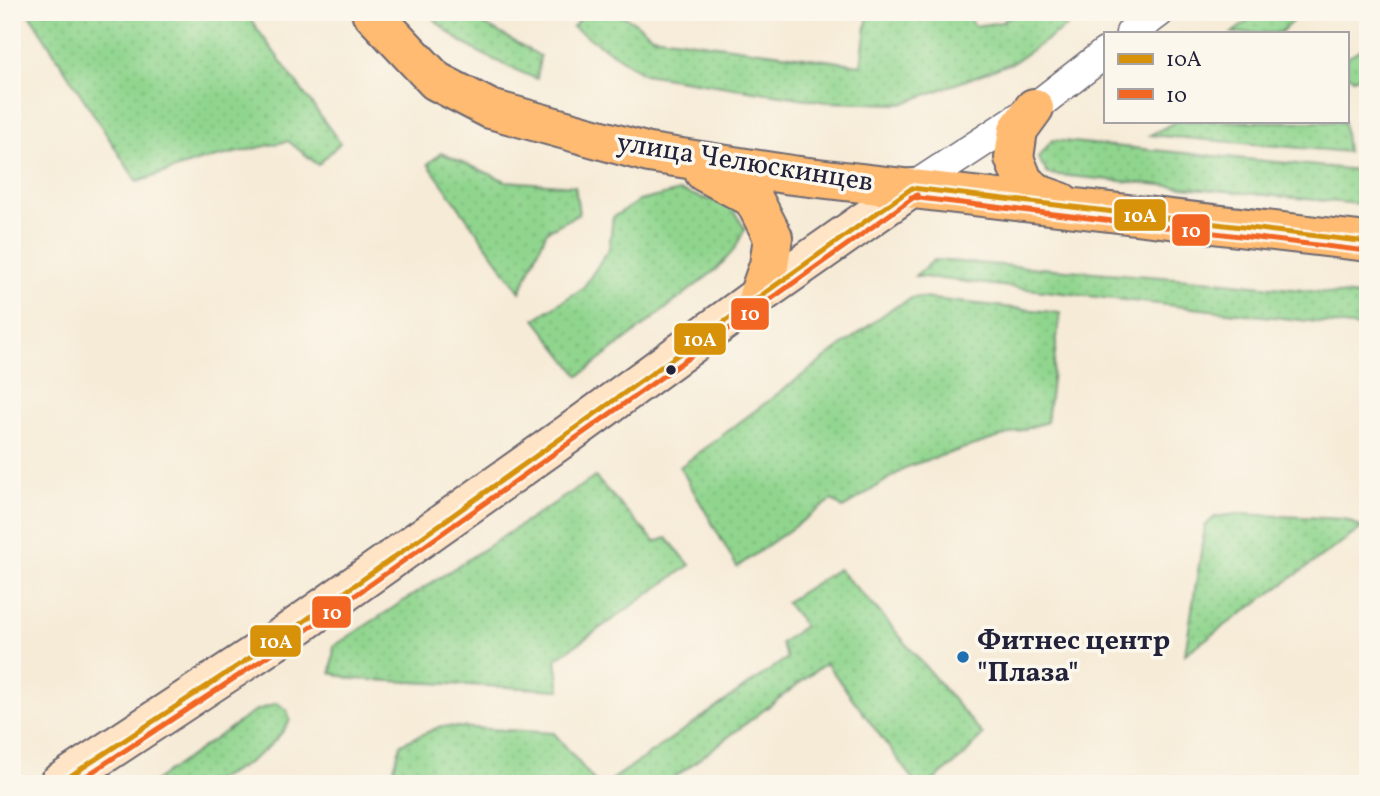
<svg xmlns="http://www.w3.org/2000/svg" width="1380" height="796" viewBox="0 0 1380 796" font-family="Vollkorn,serif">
	<defs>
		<pattern id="grass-dots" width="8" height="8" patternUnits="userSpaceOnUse" patternTransform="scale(1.75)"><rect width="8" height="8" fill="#90d58e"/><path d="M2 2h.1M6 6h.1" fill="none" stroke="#7cb77b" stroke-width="1.8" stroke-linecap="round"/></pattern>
	</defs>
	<rect width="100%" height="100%" fill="#fbf7ec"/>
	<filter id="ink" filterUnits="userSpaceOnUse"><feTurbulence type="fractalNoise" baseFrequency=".0143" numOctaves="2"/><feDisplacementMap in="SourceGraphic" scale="14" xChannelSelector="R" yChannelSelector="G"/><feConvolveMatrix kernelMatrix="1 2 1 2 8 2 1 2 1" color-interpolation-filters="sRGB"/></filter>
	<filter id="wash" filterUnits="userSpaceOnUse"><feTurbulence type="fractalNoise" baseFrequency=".00686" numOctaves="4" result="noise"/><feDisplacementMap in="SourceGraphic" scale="28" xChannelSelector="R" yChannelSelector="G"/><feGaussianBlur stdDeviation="1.57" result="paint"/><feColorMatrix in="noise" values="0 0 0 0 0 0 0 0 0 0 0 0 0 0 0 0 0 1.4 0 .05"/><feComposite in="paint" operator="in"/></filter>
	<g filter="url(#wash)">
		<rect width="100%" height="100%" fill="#f6ebd7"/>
		<path fill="url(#grass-dots)" stroke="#597c64" stroke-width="2" d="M 28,12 L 245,12 L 340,143 L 318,165 L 288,141 L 199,161 L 137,182 Z
			M 428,12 L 463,12 L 540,56 L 537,79 C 498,62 456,46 428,12 Z
			M 586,12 C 619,12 627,14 652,36 L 861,65 L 868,12 L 965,12 L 974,26 L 1002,22 L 1015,12 L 1088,12 L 1014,62 L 902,104 L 826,102 L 644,74 L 573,27 Z
			M 1260,12 L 1302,12 L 1280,33 L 1232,33 Z
			M 1368,13 L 1368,73 L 1353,79 L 1347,73 L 1347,57 L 1365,47 Z
			M 1177,121 L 1344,122 L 1347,152 L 1150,135 Z
			M 1052,140 L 1368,171 L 1368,205 L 1048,174 L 1038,158 Z
			M 441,153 L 506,181 L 575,186 L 579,214 L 547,231 L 520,292 L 428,164 Z
			M 680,191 L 731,206 L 745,229 L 734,250 L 718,268 L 579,376 L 535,319 L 583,288 L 609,249 L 613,217 L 639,201 Z
			M 934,260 L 1215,281 L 1368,297 L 1368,328 L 915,276 Z
			M 914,297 L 1060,313 L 1047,422 L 909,466 L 843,508 L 832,500 L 737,567 L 680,467 L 891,309 Z
			M 595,477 L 655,542 L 667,538 L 690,565 L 556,659 L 560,690 L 353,679 L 331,673 L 334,646 Z
			M 1236,514 L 1345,519 L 1362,528 L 1185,654 L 1205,526 L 1215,517 Z
			M 838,569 L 875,607 L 983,735 L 963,757 L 929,784 L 916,784 L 826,663 L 666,784 L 606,784 L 787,658 L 781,643 L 804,626 L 786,602 Z
			M 277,703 L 287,710 L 290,720 C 277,746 229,781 199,784 C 183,785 166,784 150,784 L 255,711 Z
			M 441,726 L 554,733 L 597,784 L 399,784 L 394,767 L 401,744 Z"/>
	</g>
	<g filter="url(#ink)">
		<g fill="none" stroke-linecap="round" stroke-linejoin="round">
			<defs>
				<path id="street" d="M 1131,33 L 1159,12
					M 912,188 L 1034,108 L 1105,53"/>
				<path id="secondary" d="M 58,784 L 289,632 L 570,433 L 758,296 L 912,188"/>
				<path id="primary" d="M 371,12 L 436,81 L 490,109 L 649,153 L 792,175 L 1368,242
					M 1034,108 L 1018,130 L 1014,158 L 1024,183 L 1041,195 L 1061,202
					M 704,172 L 753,198 L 773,237 L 769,265 L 758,296"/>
			</defs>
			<use href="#street" stroke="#6c6872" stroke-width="33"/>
			<use href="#secondary" stroke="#6c6872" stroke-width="42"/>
			<use href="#primary" stroke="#6c6872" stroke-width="42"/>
			<use href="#street" stroke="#fff" stroke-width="30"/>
			<use href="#secondary" stroke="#ffe4c6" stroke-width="38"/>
			<use href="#primary" stroke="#febb71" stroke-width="38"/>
			<defs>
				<path id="bus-1" d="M 912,188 L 1368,242
					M 58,784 L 289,632 L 912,188"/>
				<path id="bus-2" d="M 911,197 L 1367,251
					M 74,784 L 294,639 L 917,195"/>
			</defs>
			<use href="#bus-1" stroke="#fbf7ec" stroke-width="10"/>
			<use href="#bus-2" stroke="#fbf7ec" stroke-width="10"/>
			<use href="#bus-1" stroke="#d79209" stroke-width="5"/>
			<use href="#bus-2" stroke="#f26522" stroke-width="5"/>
		</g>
	</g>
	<circle fill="#22223b" stroke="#fbf7ec" stroke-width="2.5" cx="671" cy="370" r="6"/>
	<circle fill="#1f6fb2" stroke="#fbf7ec" stroke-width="2.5" cx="963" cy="657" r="7"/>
	<g text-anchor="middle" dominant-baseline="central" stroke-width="7" stroke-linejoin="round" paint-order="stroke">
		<g font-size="28" fill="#22223b" stroke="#fbf7ec">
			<text transform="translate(745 163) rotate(9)">улица Челюскинцев</text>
		</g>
		<g font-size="28" font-weight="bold" fill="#22223b" stroke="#fbf7ec" text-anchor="start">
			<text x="977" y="641">Фитнес центр<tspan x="977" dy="32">"Плаза"</tspan></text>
		</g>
	</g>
	<g stroke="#fbf7ec" stroke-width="2.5">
		<rect x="1113" y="198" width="54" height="34" rx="7" fill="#d79209"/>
		<rect x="1171" y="213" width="40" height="34" rx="7" fill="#f26522"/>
		<rect x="730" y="297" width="40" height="34" rx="7" fill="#f26522"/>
		<rect x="673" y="322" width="54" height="34" rx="7" fill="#d79209"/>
		<rect x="311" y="595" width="41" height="34" rx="7" fill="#f26522"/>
		<rect x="249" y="624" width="53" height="34" rx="7" fill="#d79209"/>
	</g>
	<g font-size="19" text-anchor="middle" font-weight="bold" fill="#fff">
		<text x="1140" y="222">10А</text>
		<text x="1191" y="237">10</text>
		<text x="750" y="320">10</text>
		<text x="700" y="346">10А</text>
		<text x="332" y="619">10</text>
		<text x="276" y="648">10А</text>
	</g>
	<rect width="1380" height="796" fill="none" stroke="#fbf7ec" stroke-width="42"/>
	<rect x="1104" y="32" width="245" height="91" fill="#fbf7ec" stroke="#a4a2a5" stroke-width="2"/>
	<rect x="1118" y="54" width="35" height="10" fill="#d79209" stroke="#a4a2a5" stroke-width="2"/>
	<text x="1166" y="66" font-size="21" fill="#22223b">10А</text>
	<rect x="1118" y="89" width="35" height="10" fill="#f26522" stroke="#a4a2a5" stroke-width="2"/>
	<text x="1166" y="102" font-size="21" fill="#22223b">10</text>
</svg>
